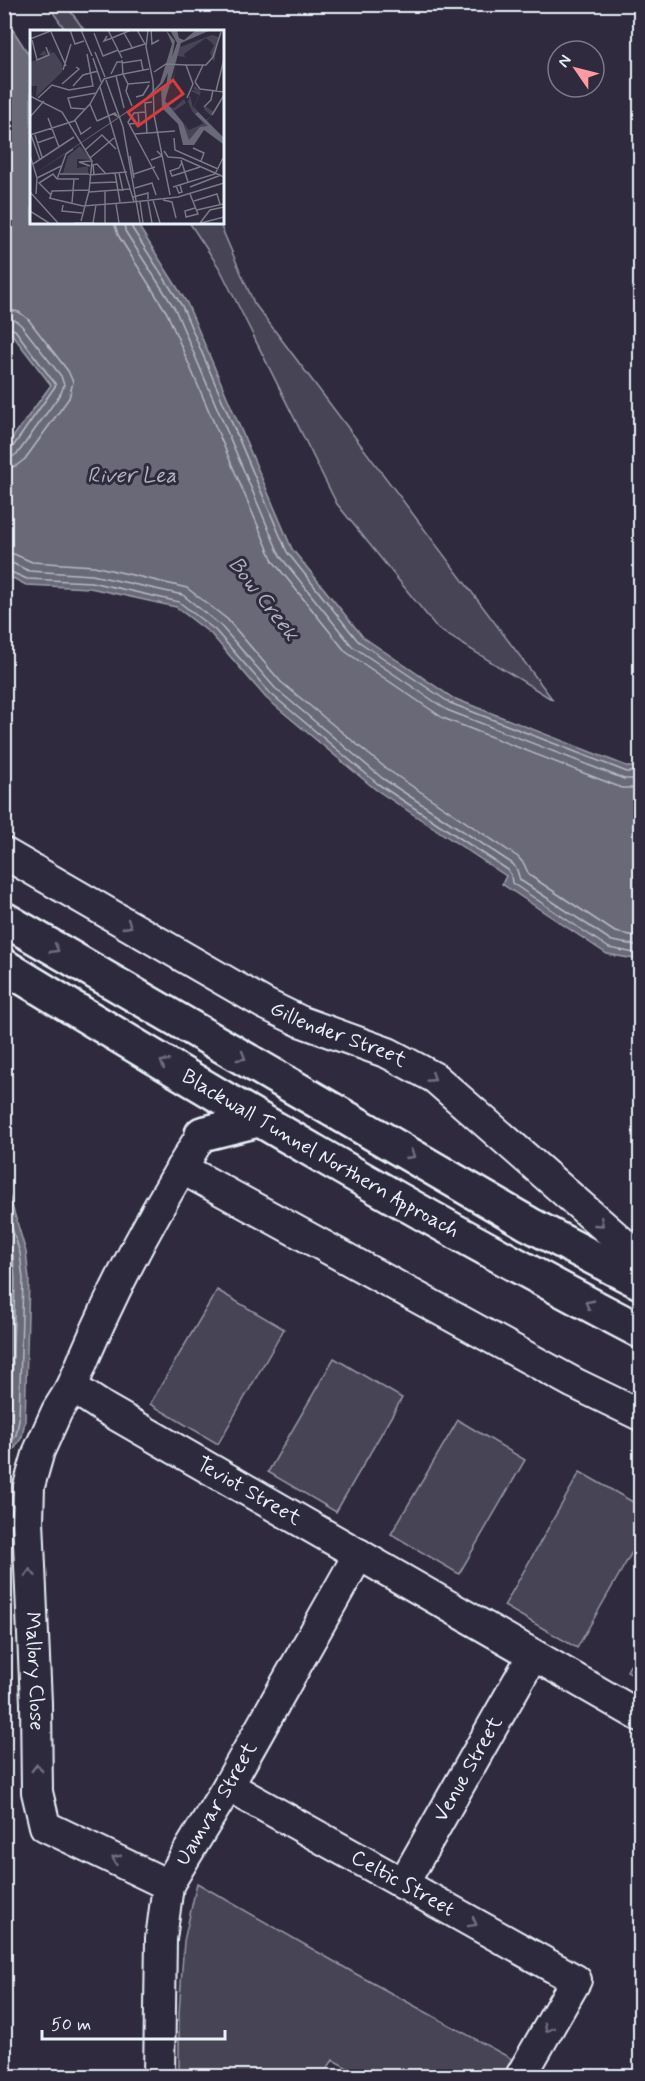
<svg xmlns="http://www.w3.org/2000/svg" width="645" height="2081" viewBox="0 0 645 2081" font-family="Mynerve,sans-serif">
	<rect width="100%" height="100%" fill="#2f2a3d"/>
	<filter id="ink" filterUnits="userSpaceOnUse"><feTurbulence type="fractalNoise" baseFrequency=".0167" numOctaves="2"/><feDisplacementMap in="SourceGraphic" scale="12" xChannelSelector="R" yChannelSelector="G"/><feConvolveMatrix kernelMatrix="1 2 1 2 8 2 1 2 1" color-interpolation-filters="sRGB"/></filter>
	<g filter="url(#ink)">
		<path fill="#464455" stroke="#979aa6" stroke-width="1.5" d="M 48,5 L 66,5 L 85,31 L 66,31 Z
			M 189,222 L 219,222 L 254,303 L 553,700 L 438,629 L 337,504 L 220,269 Z
			M 217,1290 L 284,1329 L 218,1444 L 150,1404 Z
			M 334,1358 L 402,1398 L 336,1512 L 268,1472 Z
			M 458,1420 L 525,1460 L 459,1574 L 391,1534 Z
			M 580,1472 L 640,1506 L 640,1538 L 577,1648 L 504,1606 Z
			M 640,1647 L 640,1678 L 627,1671 Z
			M 197,1883 L 356,1974 L 512,2059 L 503,2076 L 362,2076 L 333,2060 L 322,2076 L 179,2076 L 179,2013 L 184,1941 Z"/>
		<path fill="#696978" stroke="#9c9fab" stroke-width="1.5" d="M 4,16 L 31,58 L 32,222 L 136,222 L 187,303 L 292,549 L 363,637 L 453,698 L 629,767 L 640,766 L 640,960 L 607,954 L 502,884 L 506,876 L 375,789 L 266,698 L 211,634 L 176,607 L 90,588 L 26,585 L 5,574 L 5,448 L 51,385 L 11,333 L 5,331 Z
			M 5,1182 L 26,1252 L 29,1279 L 25,1421 L 22,1437 L 8,1459 L 5,1774 Z"/>
		<g fill="none" stroke-linecap="round" stroke-linejoin="round">
			<path stroke="#b5bbc5" stroke-width="1.5" d="M 114,222 L 118,235 L 167,313 L 273,561 L 346,652 L 443,718 L 622,788 L 640,788
				M 124,222 L 125,231 L 175,309 L 280,556 L 352,646 L 447,710 L 624,779 L 640,779
				M 131,222 L 132,228 L 182,306 L 287,552 L 358,641 L 450,703 L 627,772 L 640,772
				M 4,309 L 19,312 L 28,319 L 68,371 L 73,382 L 69,398 L 25,459 L 16,466 L 4,468
				M 4,318 L 15,320 L 21,325 L 61,376 L 64,385 L 61,393 L 18,453 L 12,457 L 4,458
				M 4,326 L 15,330 L 56,385 L 12,448 L 4,451
				M 4,553 L 14,554 L 32,562 L 94,566 L 187,588 L 227,619 L 281,682 L 388,770 L 518,857 L 524,864 L 529,875 L 615,932 L 640,937
				M 4,562 L 12,563 L 29,571 L 92,575 L 183,595 L 220,625 L 275,688 L 382,778 L 513,864 L 517,870 L 520,880 L 612,941 L 640,946
				M 4,569 L 27,579 L 91,582 L 179,602 L 215,630 L 270,693 L 378,784 L 508,870 L 511,875 L 512,883 L 609,948 L 640,954
				M 4,1202 L 20,1253 L 23,1279 L 19,1420 L 16,1435 L 4,1453
				M 4,1228 L 13,1255 L 15,1280 L 11,1419 L 9,1432 L 4,1439
				M 4,1263 L 6,1280 L 4,1385"/>
			<defs>
				<g id="minor">
					<path id="s1" d="M 4,853 L 265,1004 L 302,1022 L 388,1053 L 435,1078 L 640,1258"/>
					<path id="s2" d="M 202,1134 C 152,1215 107,1299 72,1387 L 104,1408 L 640,1716"/>
					<path d="M 181,1168 L 574,1383 L 640,1415"/>
					<path id="s3" d="M 72,1387 L 57,1411 L 39,1451 L 29,1486 L 28,1521 L 36,1703 L 37,1792 L 45,1826 L 168,1885"/>
					<path id="s4" d="M 228,1786 L 576,1980 L 521,2076"/>
					<path id="s5" d="M 403,1884 L 533,1655"/>
					<path id="s6" d="M 159,2076 L 161,1939 L 168,1885 L 228,1786 L 359,1554"/>
				</g>
				<g id="highway">
					<path d="M 4,919 L 529,1224 L 640,1282"/>
					<path id="s7" d="M 4,966 C 213,1094 423,1218 640,1331"/>
					<path d="M 202,1134 L 258,1120"/>
				</g>
			</defs>
			<use href="#minor" stroke="#e8f1f8" stroke-width="34"/>
			<use href="#highway" stroke="#e8f1f8" stroke-width="38"/>
			<use href="#minor" stroke="#2f2a3d" stroke-width="30"/>
			<use href="#highway" stroke="#2f2a3d" stroke-width="33"/>
		</g>
		<defs><path id="oneway-chevron" d="M-2-3.5L2.5 0L-2 3.5" fill="none" stroke-width="1.6" stroke-linecap="round" stroke-linejoin="round" transform="scale(1.5)"/></defs>
		<g stroke="#70707e">
			<use href="#oneway-chevron" transform="translate(128 925) rotate(30)"/>
			<use href="#oneway-chevron" transform="translate(55 949) rotate(30)"/>
			<use href="#oneway-chevron" transform="translate(242 1057) rotate(30)"/>
			<use href="#oneway-chevron" transform="translate(164 1063) rotate(-149)"/>
			<use href="#oneway-chevron" transform="translate(432 1078) rotate(33)"/>
			<use href="#oneway-chevron" transform="translate(411 1155) rotate(30)"/>
			<use href="#oneway-chevron" transform="translate(600 1223) rotate(41)"/>
			<use href="#oneway-chevron" transform="translate(589 1304) rotate(-152)"/>
			<use href="#oneway-chevron" transform="translate(30 1573) rotate(-93)"/>
			<use href="#oneway-chevron" transform="translate(37 1768) rotate(-90)"/>
			<use href="#oneway-chevron" transform="translate(116 1859) rotate(-154)"/>
			<use href="#oneway-chevron" transform="translate(473 1923) rotate(29)"/>
			<use href="#oneway-chevron" transform="translate(548 2028) rotate(119)"/>
		</g>
	</g>
	<g text-anchor="middle" dominant-baseline="central" stroke-width="6" stroke-linejoin="round" paint-order="stroke">
		<g font-size="21" fill="#e8f1f8" stroke="#2f2a3d">
			<text stroke="none"><textPath href="#s1" startOffset="381">Gillender Street</textPath></text>
			<text stroke="none"><textPath href="#s7" startOffset="368">Blackwall Tunnel Northern Approach</textPath></text>
			<text stroke="none"><textPath href="#s2" startOffset="490">Teviot Street</textPath></text>
			<text stroke="none"><textPath href="#s3" startOffset="294">Mallory Close</textPath></text>
			<text stroke="none"><textPath href="#s5" startOffset="132">Venue Street</textPath></text>
			<text stroke="none"><textPath href="#s6" startOffset="286">Uamvar Street</textPath></text>
			<text stroke="none"><textPath href="#s4" startOffset="200">Celtic Street</textPath></text>
		</g>
		<g font-size="22" font-style="italic" fill="#afb4be" stroke="#2f2a3d">
			<text x="132" y="476">River Lea</text>
			<text transform="translate(263 599) rotate(52)">Bow Creek</text>
		</g>
	</g>
	<g transform="translate(30 30)">
		<rect width="194" height="194" fill="#2f2a3d"/>
		<path d="M 182,5 L 189,7 L 184,32 L 180,23 L 184,15 L 176,8 L 154,24 L 155,27 L 147,26 L 146,33 L 146,28 L 150,17 ZM 21,19 L 20,23 L 24,22 L 32,34 L 32,42 L 6,67 L 7,56 L 0,56 L 0,32 L 18,26 L 9,25 L 15,20 L 16,25 ZM 146,36 L 144,48 L 135,68 L 136,76 L 144,78 L 154,69 L 156,73 L 144,81 L 159,100 L 172,94 L 173,93 L 162,81 L 158,72 L 160,65 L 163,78 L 169,65 L 161,61 L 162,60 L 170,62 L 163,59 L 165,56 L 171,62 L 164,77 L 176,90 L 181,86 L 174,79 L 175,76 L 184,82 L 177,91 L 181,97 L 171,98 L 160,112 L 150,90 L 134,74 L 135,68 L 136,63 L 143,48 ZM 50,116 L 61,130 L 47,129 L 47,138 L 58,136 L 58,143 L 33,143 L 38,126 Z" fill="#464455"/>
		<path d="M 136,0 L 145,11 L 142,27 L 147,13 L 140,0 L 147,0 L 149,8 L 154,10 L 166,0 L 181,0 L 151,13 L 135,71 L 153,93 L 159,110 L 170,97 L 178,96 L 165,84 L 168,82 L 193,107 L 193,114 L 174,100 L 164,115 L 153,115 L 148,94 L 132,78 L 131,57 L 136,57 L 138,43 L 133,53 L 116,70 L 0,147 L 115,69 L 130,53 L 142,14 Z" fill="#696978"/>
		<path fill="none" stroke="#797a88" stroke-width="1.5" d="M 40,0 L 45,14 L 54,11M 51,0 L 62,26M 118,0 L 116,17 L 123,51 L 124,85 L 140,165M 121,0 L 122,14 L 129,10M 21,2 L 36,36M 64,3 L 73,26 L 88,20M 94,3 L 103,19M 77,6 L 74,11 L 82,8 L 78,0M 0,9 L 23,0M 2,10 L 7,30 L 19,25 L 16,17M 65,22 L 75,47M 89,22 L 115,14 L 107,0M 63,28 L 71,52M 92,28 L 82,8 L 101,0M 92,33 L 111,30 L 113,40M 156,35 L 176,35 L 183,27 L 191,2M 119,39 L 93,44 L 98,54 L 120,52M 33,40 L 41,14M 124,42 L 136,34 L 156,35 L 163,54 L 157,68M 81,44 L 87,32 L 92,32M 86,46 L 94,78M 76,50 L 93,97 L 110,193M 165,52 L 170,59 L 194,62M 165,52 L 173,35M 32,54 L 49,39 L 46,37M 98,54 L 96,61 L 102,76M 43,56 L 53,45 L 68,41M 70,57 L 104,172M 186,61 L 194,29M 0,66 L 32,82 L 62,131 L 59,161 L 51,191M 106,67 L 113,65 L 119,55M 8,68 L 22,55 L 39,60 L 63,56 L 57,24M 60,74 L 67,91M 174,77 L 181,70 L 183,60M 55,79 L 41,78 L 38,68 L 66,63M 115,82 L 104,83 L 98,92 L 129,150M 182,85 L 194,65M 0,87 L 14,71M 18,88 L 29,117M 45,90 L 51,104 L 61,97M 67,91 L 85,83 L 87,86 L 83,84M 99,94 L 109,93 L 108,82M 117,103 L 115,73 L 122,72M 104,104 L 145,101M 0,105 L 44,91 L 60,74 L 74,49 L 93,44 L 92,30M 1,105 L 10,130M 5,105 L 12,127M 144,108 L 145,120 L 188,139M 7,113 L 24,107M 163,118 L 174,123 L 171,131M 55,120 L 72,105 L 86,119M 134,121 L 138,127 L 151,128M 0,125 L 7,148 L 6,164M 100,126 L 104,148M 60,128 L 84,108M 151,128 L 194,147M 121,130 L 132,126 L 127,121M 151,130 L 158,152M 152,132 L 149,138 L 140,141 L 142,146 L 170,137M 3,134 L 44,107M 60,136 L 49,132 L 61,131M 85,143 L 90,172M 89,143 L 93,161M 30,144 L 59,144M 104,144 L 125,137M 59,145 L 97,142M 64,145 L 63,135 L 67,134 L 76,144M 7,148 L 31,136M 27,149 L 36,124 L 43,119M 27,149 L 49,149M 59,153 L 87,152M 146,156 L 149,163 L 152,162 L 150,155M 143,157 L 185,144 L 193,128M 160,157 L 191,145M 105,158 L 122,153 L 126,165M 75,161 L 75,193M 0,162 L 28,193M 59,162 L 100,159M 160,164 L 168,184 L 156,187 L 155,181 L 165,178M 21,165 L 9,153 L 23,144 L 27,149M 103,167 L 118,163 L 118,169M 19,168 L 53,176 L 103,172 L 148,167 L 194,153M 20,168 L 22,161 L 59,160M 123,170 L 130,193M 133,170 L 142,172 L 146,188M 118,171 L 122,193M 164,171 L 187,164 L 190,174M 110,172 L 113,193M 42,173 L 44,149M 86,174 L 89,193M 33,175 L 32,181 L 52,183M 167,180 L 193,174M 0,181 L 19,193M 44,193 L 65,193M 63,193 L 66,175M 170,193 L 180,180 L 194,177M 171,193 L 194,187"/>
		<path fill="#d83c3d" fill-opacity="0.15" stroke="#d83c3d" stroke-width="3" d="M 143,50 L 153,64 L 108,96 L 98,82 Z"/>
		<rect width="194" height="194" fill="none" stroke="#e8f1f8" stroke-width="3"/>
	</g>
	<rect width="645" height="2081" fill="none" stroke="#2f2a3d" stroke-width="24"/>
	<rect x="12" y="12" width="621" height="2057" fill="none" stroke="#e8f1f8" stroke-width="2" filter="url(#ink)"/>
	<g transform="translate(576 69) rotate(305)"><circle r="28" fill="#2f2a3d" stroke="#797a88" stroke-width="1.5"/>
	<path d="M0-4.5L10 22L0 15L-10 22Z" fill="#ff9aa2"/>
	<text y="-9" font-size="16" font-weight="bold" text-anchor="middle" fill="#e8f1f8">N</text>
	</g>
	<path d="M42 2030v9h183v-9" fill="none" stroke="#e8f1f8" stroke-width="3"/>
	<text x="51" y="2030" font-size="18" fill="#e8f1f8" stroke="#2f2a3d" stroke-width="4.5" paint-order="stroke">50 m</text>
</svg>
